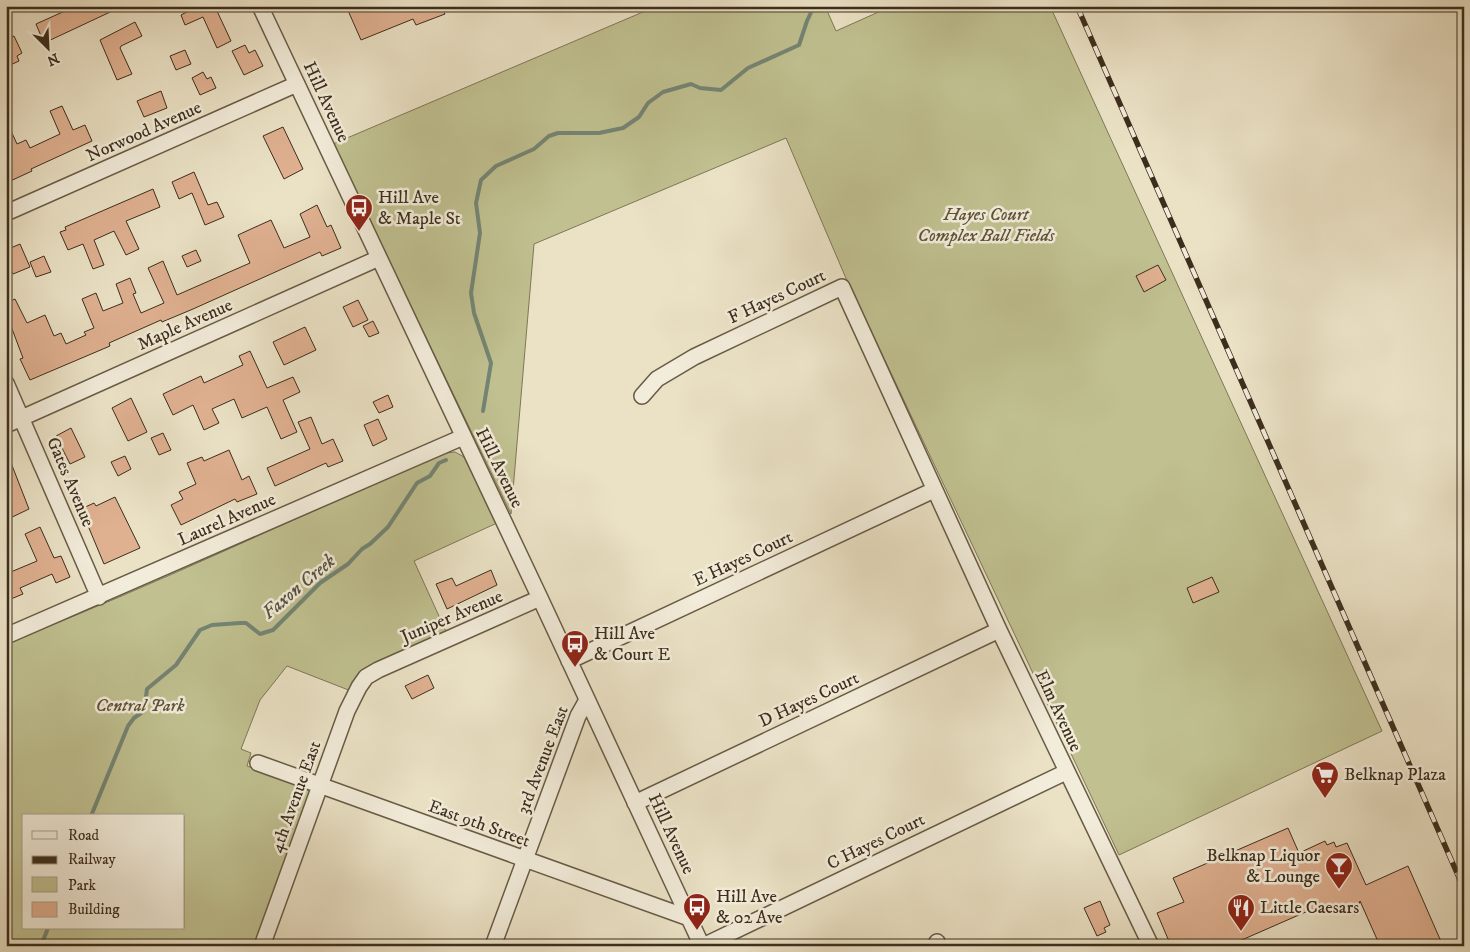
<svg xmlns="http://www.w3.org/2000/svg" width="1470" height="952" viewBox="0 0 1470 952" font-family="'IM FELL DW Pica',serif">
	<rect width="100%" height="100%" fill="#ebe2c6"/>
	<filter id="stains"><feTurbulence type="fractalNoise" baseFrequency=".004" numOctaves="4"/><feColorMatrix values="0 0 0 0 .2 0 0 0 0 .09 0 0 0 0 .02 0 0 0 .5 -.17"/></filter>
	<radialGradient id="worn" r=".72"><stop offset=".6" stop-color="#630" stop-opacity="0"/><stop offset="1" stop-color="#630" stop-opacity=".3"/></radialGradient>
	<path fill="#c0c090" stroke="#7e7756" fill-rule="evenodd" d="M 657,6 L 825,6 L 836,31 L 892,6 L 1050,6 L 1382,731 L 1119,855 L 845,276 L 786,138 L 534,244 L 511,514 L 333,144 Z
		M 455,452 L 464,457 L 497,523 L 414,561 L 448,636 L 351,691 L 287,666 L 260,700 L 241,749 L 251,753 L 247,766 L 301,786 L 312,793 L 256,946 L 6,946 L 6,643 C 155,586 299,515 446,453 ZM 24,816 L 184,816 L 184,928 L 24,928 Z"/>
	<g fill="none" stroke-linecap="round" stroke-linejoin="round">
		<path stroke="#748574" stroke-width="4" d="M 483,411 L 491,363 L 474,313 L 471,293 L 480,233 L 476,203 L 481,180 L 496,166 L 534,149 L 549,136 L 558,133 L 599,133 L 623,128 L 639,117 L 648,103 L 663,92 L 691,84 L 700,88 L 721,90 L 748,68 L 799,45 L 807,21 L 814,6
			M 91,816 L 128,726 L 134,718 L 144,711 L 147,689 L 176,665 L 200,630 L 212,625 L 240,623 L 246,623 L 260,634 L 273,630 L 320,583 L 348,564 L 362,549 L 370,544 L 388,527 L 417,483 L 430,476 L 439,463 L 446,460
			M 41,946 L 48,928"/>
	</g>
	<path fill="#e0b191" stroke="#3c2e1c" d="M 76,6 L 123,6 L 44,43 L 36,24 Z
		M 198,6 L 227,6 L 217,11 L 231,41 L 217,48 L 203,17 L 185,25 L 181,15 Z
		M 346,6 L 442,6 L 445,14 L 416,25 L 413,19 L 361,40 Z
		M 135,22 L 142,36 L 121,46 L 120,48 L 132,74 L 117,80 L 100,40 Z
		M 6,31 L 9,38 L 14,36 L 22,53 L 17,56 L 19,61 L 6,67 Z
		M 245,45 L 249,53 L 255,50 L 263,66 L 244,75 L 232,51 Z
		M 185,50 L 191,64 L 176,70 L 170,56 Z
		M 203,72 L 207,79 L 211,77 L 216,88 L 200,95 L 192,78 Z
		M 161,91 L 167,108 L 144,117 L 137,101 Z
		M 62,106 L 73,130 L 85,125 L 92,141 L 31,169 L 32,171 L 6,183 L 6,120 L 17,144 L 26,140 L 30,148 L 60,134 L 50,111 Z
		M 283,127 L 303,169 L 284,179 L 263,136 Z
		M 194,172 L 208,205 L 217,202 L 224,217 L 205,225 L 192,193 L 179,199 L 172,182 Z
		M 153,189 L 160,207 L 126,221 L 139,249 L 126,255 L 114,231 L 94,240 L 104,265 L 93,269 L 83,244 L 68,250 L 60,232 L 66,230 L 65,227 Z
		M 317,205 L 327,227 L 331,225 L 341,248 L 322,256 L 320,252 L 193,309 L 162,322 L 161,320 L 109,343 L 110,346 L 30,380 L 20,359 L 23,358 L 6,313 L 6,303 L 15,299 L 27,323 L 45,315 L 54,336 L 61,333 L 66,344 L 86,335 L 84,332 L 94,328 L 82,299 L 96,293 L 103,311 L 123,303 L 116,284 L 130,278 L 136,293 L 133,294 L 141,313 L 164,303 L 148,268 L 163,261 L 177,295 L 250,263 L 238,235 L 251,229 L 271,220 L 284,248 L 310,237 L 300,214 Z
		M 20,244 L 30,267 L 13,274 L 6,259 L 6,250 Z
		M 196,250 L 201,261 L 187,267 L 182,256 Z
		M 44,256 L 51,272 L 36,277 L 30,262 Z
		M 1158,265 L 1166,280 L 1144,292 L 1136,276 Z
		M 358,300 L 368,320 L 353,327 L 343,307 Z
		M 373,321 L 379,333 L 369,337 L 363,326 Z
		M 305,327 L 316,350 L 284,365 L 273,342 Z
		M 250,351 L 267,388 L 293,377 L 300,392 L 283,400 L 297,432 L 281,439 L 267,407 L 242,418 L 234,399 L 212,409 L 219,423 L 204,430 L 193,405 L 173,415 L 163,394 L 201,376 L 204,383 L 243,365 L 239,356 Z
		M 388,395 L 393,407 L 379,413 L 373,402 Z
		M 131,398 L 147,432 L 128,441 L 112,408 Z
		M 311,417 L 322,444 L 333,439 L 343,461 L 328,467 L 326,463 L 275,486 L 267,468 L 310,449 L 298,422 Z
		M 378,419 L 387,439 L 373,446 L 364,425 Z
		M 71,428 L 85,457 L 70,464 L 56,436 Z
		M 163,433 L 171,450 L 159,455 L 151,438 Z
		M 6,450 L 29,509 L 6,520 Z
		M 229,450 L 242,480 L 249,476 L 257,494 L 237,502 L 235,499 L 181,525 L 171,505 L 183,499 L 179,492 L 196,484 L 187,463 L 202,457 L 204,461 Z
		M 125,456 L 131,469 L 118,476 L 111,462 Z
		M 115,497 L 140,548 L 104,564 L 81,509 L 94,503 L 96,506 Z
		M 40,527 L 54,558 L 61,556 L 70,577 L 56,583 L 52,574 L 20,588 L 23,594 L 6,601 L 6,574 L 37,561 L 25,534 Z
		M 491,570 L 497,585 L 447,609 L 436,584 L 452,578 L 456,586 Z
		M 1212,577 L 1219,592 L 1193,603 L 1187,588 Z
		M 428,675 L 434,688 L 412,699 L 405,686 Z
		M 1288,828 L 1299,853 L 1325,841 L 1327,845 L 1334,842 L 1336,847 L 1347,843 L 1366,885 L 1408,866 L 1443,946 L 1380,946 L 1360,901 L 1355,915 L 1324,904 L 1228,946 L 1171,946 L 1157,913 L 1184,902 L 1173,878 Z
		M 1100,901 L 1110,925 L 1104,928 L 1106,932 L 1097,936 L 1084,908 Z"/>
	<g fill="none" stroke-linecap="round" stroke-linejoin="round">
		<defs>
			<path id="minor" d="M 260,6 L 540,598 L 702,946
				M 6,213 L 297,84
				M 6,383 L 99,597
				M 642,396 L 657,379 L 694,357 L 842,287 L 999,630 L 1151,946
				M 6,425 L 379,258
				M 6,636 L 463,437
				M 569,661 L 934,490
				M 258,763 L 689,918
				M 635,803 L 999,630
				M 937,942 L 938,946
				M 262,946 L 347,711 L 359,687 L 366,677 L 378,670 L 540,598
				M 493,946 L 578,716 L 587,700
				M 703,946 L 1066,772"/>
		</defs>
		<use href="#minor" stroke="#685b46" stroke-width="18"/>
		<use href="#minor" stroke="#f2ecda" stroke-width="15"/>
		<defs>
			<path id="rail" d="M 1077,6 L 1464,889"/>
		</defs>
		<use href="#rail" stroke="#3c2e1c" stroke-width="5.5"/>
		<use href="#rail" stroke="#f2ecda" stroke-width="4" stroke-dasharray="11" stroke-linecap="butt"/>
	</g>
	<defs>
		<symbol id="bus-pin" viewBox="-11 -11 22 30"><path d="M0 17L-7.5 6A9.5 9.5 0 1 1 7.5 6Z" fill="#8f2418" stroke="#f2ecda"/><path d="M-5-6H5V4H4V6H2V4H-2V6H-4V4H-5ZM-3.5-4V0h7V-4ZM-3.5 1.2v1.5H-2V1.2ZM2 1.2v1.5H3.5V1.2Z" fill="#fff"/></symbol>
		<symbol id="supermarket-pin" viewBox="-11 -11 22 30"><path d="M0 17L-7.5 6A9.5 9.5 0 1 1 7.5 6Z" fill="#8f2418" stroke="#f2ecda"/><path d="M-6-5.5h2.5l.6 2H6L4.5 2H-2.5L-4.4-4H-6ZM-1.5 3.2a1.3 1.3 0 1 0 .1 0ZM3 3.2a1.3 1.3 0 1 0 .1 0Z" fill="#fff"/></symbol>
		<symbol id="bar-pin" viewBox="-11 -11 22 30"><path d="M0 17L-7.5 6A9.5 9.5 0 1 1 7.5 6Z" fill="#8f2418" stroke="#f2ecda"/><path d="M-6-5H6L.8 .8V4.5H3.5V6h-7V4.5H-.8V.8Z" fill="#fff"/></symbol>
		<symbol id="restaurant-pin" viewBox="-11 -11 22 30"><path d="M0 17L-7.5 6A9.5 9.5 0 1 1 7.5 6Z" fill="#8f2418" stroke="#f2ecda"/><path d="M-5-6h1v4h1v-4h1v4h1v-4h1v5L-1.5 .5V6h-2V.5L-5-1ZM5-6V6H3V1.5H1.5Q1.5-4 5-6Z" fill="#fff"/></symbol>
	</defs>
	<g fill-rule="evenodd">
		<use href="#bus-pin" x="343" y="192" width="32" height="43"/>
		<use href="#bus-pin" x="559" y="628" width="32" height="43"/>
		<use href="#supermarket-pin" x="1309" y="759" width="32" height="43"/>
		<use href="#bar-pin" x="1323" y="850" width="32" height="43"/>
		<use href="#bus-pin" x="681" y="891" width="32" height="43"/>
		<use href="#restaurant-pin" x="1225" y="892" width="32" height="43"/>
	</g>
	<g text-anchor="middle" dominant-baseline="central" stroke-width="5" stroke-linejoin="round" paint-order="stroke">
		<g font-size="18" fill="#3c2e1c" stroke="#f2ecda">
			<text transform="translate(326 102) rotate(65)">Hill Avenue</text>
			<text transform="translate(144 132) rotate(-24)">Norwood Avenue</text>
			<text transform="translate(777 297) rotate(-25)">F Hayes Court</text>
			<text transform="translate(185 325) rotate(-24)">Maple Avenue</text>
			<text transform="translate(499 468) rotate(64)">Hill Avenue</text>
			<text transform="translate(70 482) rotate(67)">Gates Avenue</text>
			<text transform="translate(227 520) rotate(-24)">Laurel Avenue</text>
			<text transform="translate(743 559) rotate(-25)">E Hayes Court</text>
			<text transform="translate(452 617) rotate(-23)">Juniper Avenue</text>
			<text transform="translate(809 700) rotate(-25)">D Hayes Court</text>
			<text transform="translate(1058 711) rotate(65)">Elm Avenue</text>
			<text transform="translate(543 760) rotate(-69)">3rd Avenue East</text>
			<text transform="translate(296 797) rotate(-70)">4th Avenue East</text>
			<text transform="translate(479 824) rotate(20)">East 9th Street</text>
			<text transform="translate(671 834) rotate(65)">Hill Avenue</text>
			<text transform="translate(876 842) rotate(-26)">C Hayes Court</text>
		</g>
		<g font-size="18" fill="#3c2e1c" stroke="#f2ecda" text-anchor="start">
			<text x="378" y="198">Hill Ave<tspan x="378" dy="21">&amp; Maple St</tspan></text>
			<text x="594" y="634">Hill Ave<tspan x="594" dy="21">&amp; Court E</tspan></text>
			<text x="1344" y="775">Belknap Plaza</text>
			<text x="1320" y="856" text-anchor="end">Belknap Liquor<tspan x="1320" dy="21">&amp; Lounge</tspan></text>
			<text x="716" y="897">Hill Ave<tspan x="716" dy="21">&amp; 02 Ave</tspan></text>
			<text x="1260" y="908">Little Caesars</text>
		</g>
		<g font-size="18" font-style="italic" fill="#5d5239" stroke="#f2ecda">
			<text x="986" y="215">Hayes Court<tspan x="986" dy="21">Complex Ball Fields</tspan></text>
			<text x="140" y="706">Central Park</text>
		</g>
		<g font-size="19" font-style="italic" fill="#535240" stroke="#f2ecda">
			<text transform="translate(299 587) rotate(-40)">Faxon Creek</text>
		</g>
	</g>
	<rect width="1470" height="952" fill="none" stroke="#ebe2c6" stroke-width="25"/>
	<rect x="8" y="8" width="1455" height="937" fill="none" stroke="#3c2e1c" stroke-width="2.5"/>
	<rect x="12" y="12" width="1445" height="927" fill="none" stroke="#3c2e1c"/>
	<rect x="22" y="814" width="162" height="115" fill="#f2ecda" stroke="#a9a08e"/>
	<rect x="32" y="831" width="25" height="8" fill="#f2ecda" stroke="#a9a08e"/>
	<text x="68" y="840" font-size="15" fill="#3c2e1c">Road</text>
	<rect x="32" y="856" width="25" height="8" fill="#3c2e1c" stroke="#a9a08e"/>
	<text x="68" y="864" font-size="15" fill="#3c2e1c">Railway</text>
	<rect x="32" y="877" width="25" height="15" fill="#c0c090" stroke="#a9a08e"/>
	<text x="68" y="890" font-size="15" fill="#3c2e1c">Park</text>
	<rect x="32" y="902" width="25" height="15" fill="#e0b191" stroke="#a9a08e"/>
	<text x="68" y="914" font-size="15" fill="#3c2e1c">Building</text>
	<g transform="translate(48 48) rotate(156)" stroke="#f2ecda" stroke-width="4" paint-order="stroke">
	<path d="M0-4L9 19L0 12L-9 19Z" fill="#3c2e1c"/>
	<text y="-8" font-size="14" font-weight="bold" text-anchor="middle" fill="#3c2e1c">N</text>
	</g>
	<rect width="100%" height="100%" filter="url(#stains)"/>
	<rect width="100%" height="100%" fill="url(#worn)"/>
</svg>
